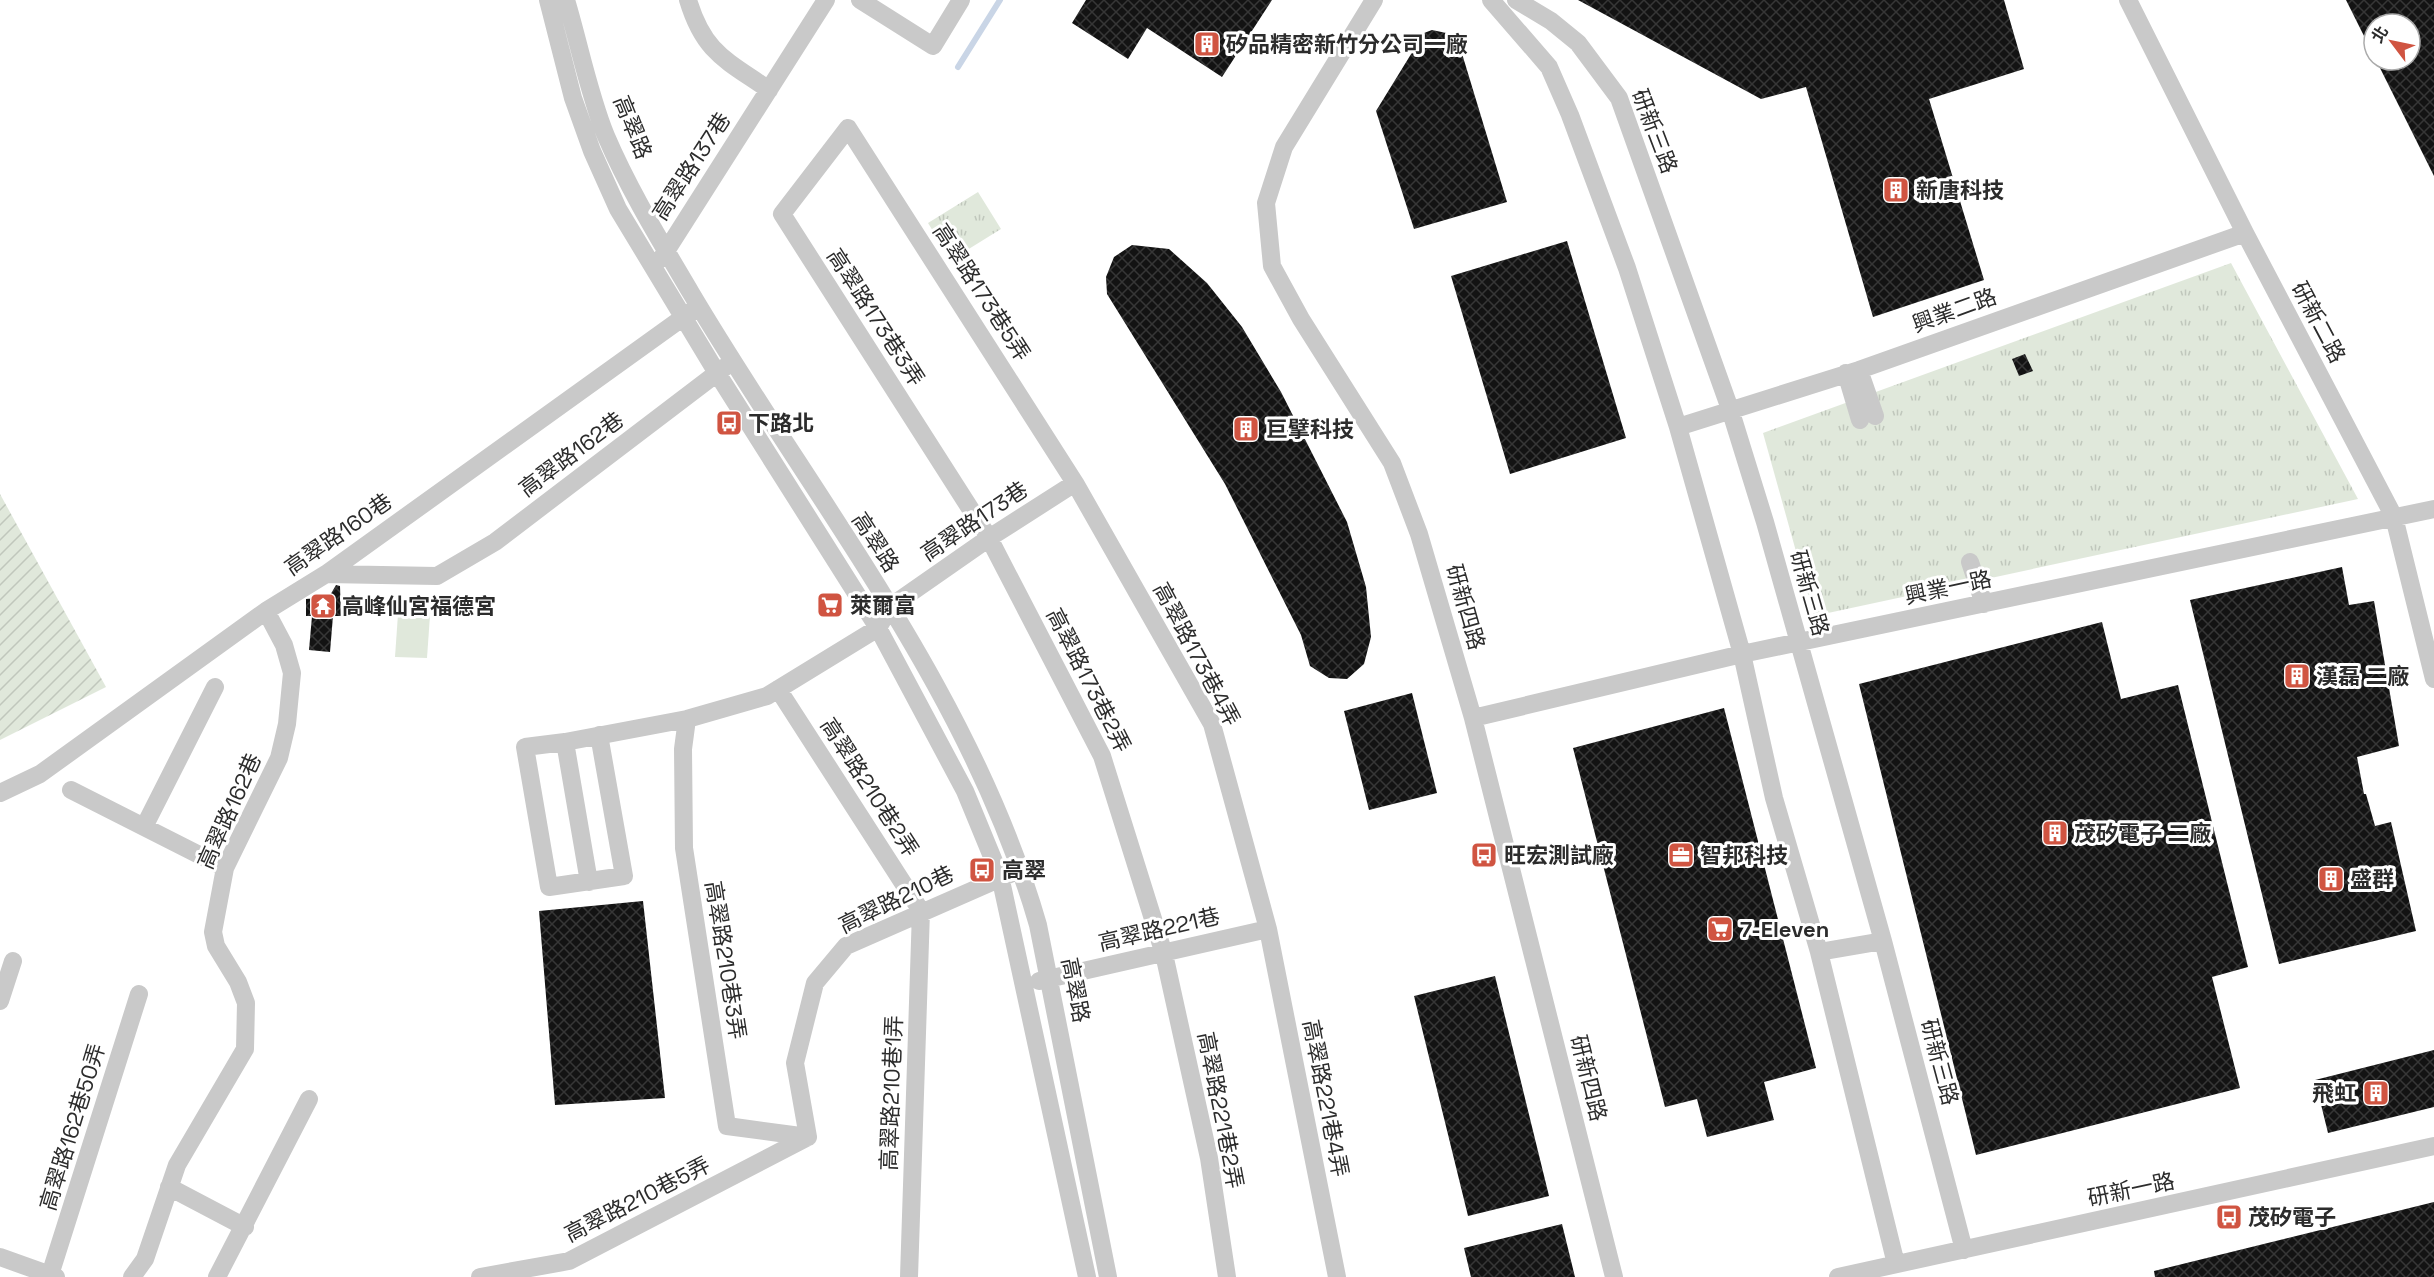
<svg xmlns="http://www.w3.org/2000/svg" width="2434" height="1277" viewBox="0 0 2434 1277" font-family="'Space Grotesk','Noto Sans TC',sans-serif">
	<defs>
		<pattern id="park-tufts" width="24" height="20" patternUnits="userSpaceOnUse" patternTransform="scale(1.5)"><rect width="24" height="20" fill="#e0e8db"/><path d="M3 7l-1-3M5 7V3M7 7l1-3M15 17l-1-3M17 17v-4M19 17l1-3" fill="none" stroke="#c0c7bc"/></pattern>
		<pattern id="garden-furrows" width="10" height="10" patternUnits="userSpaceOnUse" patternTransform="scale(1.5)"><rect width="10" height="10" fill="#e0e8db"/><path d="M-1 1l2-2M0 10L10 0M9 11l2-2" fill="none" stroke="#c0c7bc"/></pattern>
		<pattern id="building-cross-hatch" width="8" height="8" patternUnits="userSpaceOnUse" patternTransform="scale(1.5)"><rect width="8" height="8" fill="#131313"/><path d="M0 0l8 8M0 8l8-8" fill="none" stroke="#363636"/></pattern>
	</defs>
	<rect width="100%" height="100%" fill="#fff"/>
	<path fill="#e0e8db" d="M 399,600 L 431,601 L 427,658 L 395,657 Z"/>
	<path fill="url(#park-tufts)" d="M 978,192 L 1001,229 L 951,260 L 928,223 Z
		M 2231,263 L 2358,499 L 1814,616 L 1763,433 Z"/>
	<path fill="url(#garden-furrows)" d="M 0,494 L 106,687 L 0,740 Z"/>
	<g fill="none" stroke-linecap="round" stroke-linejoin="round">
		<path stroke="#c9d5e6" stroke-width="6" d="M 958,67 L 1000,0"/>
	</g>
	<path fill="url(#building-cross-hatch)" d="M 1086,0 L 1272,0 L 1222,77 L 1147,28 L 1128,59 L 1072,23 Z
		M 1578,0 L 2004,0 L 2024,69 L 1929,99 L 1984,280 L 1873,317 L 1806,87 L 1761,99 Z
		M 2346,0 L 2434,0 L 2434,176 L 2376,60 L 2410,60 L 2410,24 L 2374,24 L 2374,56 Z
		M 1432,30 L 1451,34 L 1460,47 L 1507,202 L 1414,229 L 1376,111 L 1424,33 Z
		M 1567,241 L 1626,438 L 1510,474 L 1451,276 Z
		M 1132,245 L 1169,249 L 1207,283 L 1242,327 L 1281,392 L 1347,522 L 1366,587 L 1371,637 L 1364,664 L 1347,679 L 1329,678 L 1310,666 L 1301,635 L 1225,484 L 1107,294 L 1106,277 L 1114,257 Z
		M 2025,354 L 2033,371 L 2019,376 L 2012,359 Z
		M 2342,567 L 2349,605 L 2374,601 L 2399,746 L 2357,757 L 2364,794 L 2366,794 L 2375,826 L 2391,822 L 2416,931 L 2279,964 L 2190,600 Z
		M 336,585 L 340,586 L 341,616 L 333,616 L 330,652 L 309,650 L 312,616 L 306,616 L 306,599 L 329,597 Z
		M 2102,622 L 2121,699 L 2178,685 L 2248,967 L 2212,977 L 2240,1088 L 1976,1155 L 1859,684 Z
		M 1412,693 L 1437,793 L 1369,810 L 1344,711 Z
		M 1724,708 L 1816,1068 L 1764,1082 L 1774,1120 L 1707,1137 L 1697,1099 L 1665,1107 L 1573,748 Z
		M 643,901 L 665,1098 L 555,1105 L 539,911 Z
		M 1495,976 L 1549,1196 L 1468,1216 L 1414,996 Z
		M 2434,1050 L 2434,1107 L 2328,1133 L 2315,1080 Z
		M 2434,1202 L 2434,1277 L 2155,1277 L 2154,1271 Z
		M 1562,1224 L 1575,1277 L 1471,1277 L 1464,1248 Z"/>
	<g fill="none" stroke-linecap="round" stroke-linejoin="round">
		<path stroke="#c9c9c9" stroke-width="18" d="M 548,0 L 573,98 L 592,151 L 618,209 L 717,373 L 878,628 L 965,791 L 1000,876 L 1087,1277
			M 566,0 C 579,43 589,95 606,136 C 629,190 661,242 691,293 C 813,499 971,691 1038,925 L 1108,1277
			M 688,0 C 704,53 726,60 769,90
			M 860,0 L 933,46 L 961,0
			M 1374,0 L 1284,147 L 1266,203 L 1272,266 L 1301,319 L 1392,463 L 1419,534 L 1473,718 L 1614,1277
			M 1491,0 L 1549,67 L 1570,115 L 1627,268 L 1678,427 L 1742,654 L 1774,798 L 1819,952 L 1896,1264
			M 1516,0 L 1551,21 L 1578,43 L 1619,98 L 1730,409 L 1765,522 L 1883,941 L 1964,1250
			M 2128,0 L 2245,233 L 2394,517 L 2434,679
			M 661,259 L 826,0
			M 1859,370 L 1875,416
			M 1846,373 L 1860,420
			M 1678,427 L 1859,370 L 2245,233
			M 1970,562 L 1984,604
			M 326,574 L 437,576 L 495,542 L 725,367
			M 778,689 L 921,911 L 909,1277
			M 1473,718 L 1742,654 L 2434,509
			M 687,719 L 683,749 L 684,848 L 727,1126 L 808,1137
			M 599,735 L 624,876 L 549,887 L 525,747 L 565,742 L 687,719 L 767,696 L 878,628 L 890,607 L 989,538 L 1075,483
			M 565,742 L 589,882
			M 71,790 L 225,868
			M 0,793 L 40,774 L 266,611 L 326,574 L 692,311
			M 144,827 L 215,687
			M 1819,952 L 1883,941
			M 1039,981 L 1268,929
			M 0,1001 L 13,961
			M 808,1137 L 795,1063 L 815,983 L 846,946 L 1010,874
			M 169,1187 L 245,1227
			M 0,1257 L 56,1277
			M 50,1275 L 139,994
			M 132,1277 L 145,1259 L 177,1165 L 245,1049 L 246,1003 L 238,982 L 216,946 L 213,932 L 225,868 L 279,758 L 287,724 L 292,673 L 284,645 L 266,611
			M 217,1277 L 309,1099
			M 480,1277 L 569,1261 L 808,1137
			M 1227,1277 L 1209,1158 L 1164,954 L 1102,756 L 989,538 L 782,214 L 848,128 L 1075,483 L 1212,724 L 1268,929 L 1337,1277
			M 1838,1277 L 2434,1146"/>
	</g>
	<defs>
		<symbol id="building-square" viewBox="-11 -11 22 22"><rect x="-9" y="-9" width="18" height="18" rx="4" fill="#d05441" stroke="#fff"/><path d="M-4-6H4V6H1V3H-1V6H-4ZM-2.5-4.3h1.7v1.8h-1.7ZM.8-4.3h1.7v1.8H.8ZM-2.5-1h1.7V.8h-1.7ZM.8-1h1.7V.8H.8Z" fill="#fff"/></symbol>
		<symbol id="bus-square" viewBox="-11 -11 22 22"><rect x="-9" y="-9" width="18" height="18" rx="4" fill="#d05441" stroke="#fff"/><path d="M-5-6H5V4H4V6H2V4H-2V6H-4V4H-5ZM-3.5-4V0h7V-4ZM-3.5 1.2v1.5H-2V1.2ZM2 1.2v1.5H3.5V1.2Z" fill="#fff"/></symbol>
		<symbol id="supermarket-square" viewBox="-11 -11 22 22"><rect x="-9" y="-9" width="18" height="18" rx="4" fill="#d05441" stroke="#fff"/><path d="M-6-5.5h2.5l.6 2H6L4.5 2H-2.5L-4.4-4H-6ZM-1.5 3.2a1.3 1.3 0 1 0 .1 0ZM3 3.2a1.3 1.3 0 1 0 .1 0Z" fill="#fff"/></symbol>
		<symbol id="temple-square" viewBox="-11 -11 22 22"><rect x="-9" y="-9" width="18" height="18" rx="4" fill="#d05441" stroke="#fff"/><path d="M0-6L5-2H3V0L6.5 2.5H4V6H1.5V3h-3V6H-4V2.5H-6.5L-3 0V-2H-5Z" fill="#fff"/></symbol>
		<symbol id="office-square" viewBox="-11 -11 22 22"><rect x="-9" y="-9" width="18" height="18" rx="4" fill="#d05441" stroke="#fff"/><path d="M-6-3h4V-5.5h4V-3h4V5H-6ZM-1-4.5V-3h2v-1.5ZM-6 0V1H6V0Z" fill="#fff"/></symbol>
	</defs>
	<g fill-rule="evenodd">
		<use href="#building-square" x="1192" y="29" width="30" height="30"/>
		<use href="#building-square" x="1881" y="175" width="30" height="30"/>
		<use href="#bus-square" x="714" y="408" width="30" height="30"/>
		<use href="#building-square" x="1231" y="414" width="30" height="30"/>
		<use href="#supermarket-square" x="815" y="590" width="30" height="30"/>
		<use href="#temple-square" x="308" y="591" width="30" height="30"/>
		<use href="#building-square" x="2282" y="661" width="30" height="30"/>
		<use href="#building-square" x="2040" y="818" width="30" height="30"/>
		<use href="#bus-square" x="1469" y="840" width="30" height="30"/>
		<use href="#office-square" x="1666" y="840" width="30" height="30"/>
		<use href="#bus-square" x="967" y="855" width="30" height="30"/>
		<use href="#building-square" x="2316" y="864" width="30" height="30"/>
		<use href="#supermarket-square" x="1705" y="914" width="30" height="30"/>
		<use href="#building-square" x="2361" y="1078" width="30" height="30"/>
		<use href="#bus-square" x="2214" y="1202" width="30" height="30"/>
	</g>
	<g text-anchor="middle" dominant-baseline="central" stroke-width="6" stroke-linejoin="round" paint-order="stroke">
		<g font-size="22" font-weight="bold" fill="#2c2c2c" stroke="#fff" text-anchor="start">
			<text x="1226" y="44">矽品精密新竹分公司一廠</text>
			<text x="1916" y="190">新唐科技</text>
			<text x="748" y="423">下路北</text>
			<text x="1266" y="429">巨擘科技</text>
			<text x="850" y="605">萊爾富</text>
			<text x="342" y="606">高峰仙宮福德宮</text>
			<text x="2316" y="676">漢磊 二廠</text>
			<text x="2074" y="833">茂矽電子 二廠</text>
			<text x="1504" y="855">旺宏測試廠</text>
			<text x="1700" y="855">智邦科技</text>
			<text x="1002" y="870">高翠</text>
			<text x="2350" y="879">盛群</text>
			<text x="1740" y="929">7-Eleven</text>
			<text x="2356" y="1093" text-anchor="end">飛虹</text>
			<text x="2248" y="1217">茂矽電子</text>
		</g>
		<g font-size="22" fill="#2c2c2c" stroke="#fff">
			<text transform="translate(633 127) rotate(68)">高翠路</text>
			<text transform="translate(1655 131) rotate(69)">研新三路</text>
			<text transform="translate(691 166) rotate(-57)">高翠路137巷</text>
			<text transform="translate(982 292) rotate(57)">高翠路173巷5弄</text>
			<text transform="translate(1954 310) rotate(-20)">興業二路</text>
			<text transform="translate(876 317) rotate(57)">高翠路173巷3弄</text>
			<text transform="translate(2319 322) rotate(62)">研新二路</text>
			<text transform="translate(571 454) rotate(-37)">高翠路162巷</text>
			<text transform="translate(974 521) rotate(-34)">高翠路173巷</text>
			<text transform="translate(338 534) rotate(-35)">高翠路160巷</text>
			<text transform="translate(876 542) rotate(57)">高翠路</text>
			<text transform="translate(1948 587) rotate(-12)">興業一路</text>
			<text transform="translate(1810 593) rotate(74)">研新三路</text>
			<text transform="translate(1466 607) rotate(74)">研新四路</text>
			<text transform="translate(1197 654) rotate(62)">高翠路173巷4弄</text>
			<text transform="translate(1089 680) rotate(63)">高翠路173巷2弄</text>
			<text transform="translate(870 787) rotate(57)">高翠路210巷2弄</text>
			<text transform="translate(229 811) rotate(-66)">高翠路162巷</text>
			<text transform="translate(896 899) rotate(-26)">高翠路210巷</text>
			<text transform="translate(1159 929) rotate(-13)">高翠路221巷</text>
			<text transform="translate(726 960) rotate(81)">高翠路210巷3弄</text>
			<text transform="translate(1076 990) rotate(79)">高翠路</text>
			<text transform="translate(1940 1062) rotate(75)">研新三路</text>
			<text transform="translate(1589 1078) rotate(76)">研新四路</text>
			<text transform="translate(891 1093) rotate(-88)">高翠路210巷1弄</text>
			<text transform="translate(1326 1098) rotate(79)">高翠路221巷4弄</text>
			<text transform="translate(1221 1110) rotate(79)">高翠路221巷2弄</text>
			<text transform="translate(72 1127) rotate(-73)">高翠路162巷50弄</text>
			<text transform="translate(2131 1189) rotate(-12)">研新一路</text>
			<text transform="translate(637 1199) rotate(-27)">高翠路210巷5弄</text>
		</g>
	</g>
	<g transform="translate(2392 42) rotate(302)"><circle r="28" fill="#ffffff" stroke="#ababab" stroke-width="1.5"/>
	<path d="M0-4.5L10 22L0 15L-10 22Z" fill="#d05441"/>
	<text y="-9" font-size="16" font-weight="bold" text-anchor="middle" fill="#2c2c2c">北</text>
	</g>
</svg>
